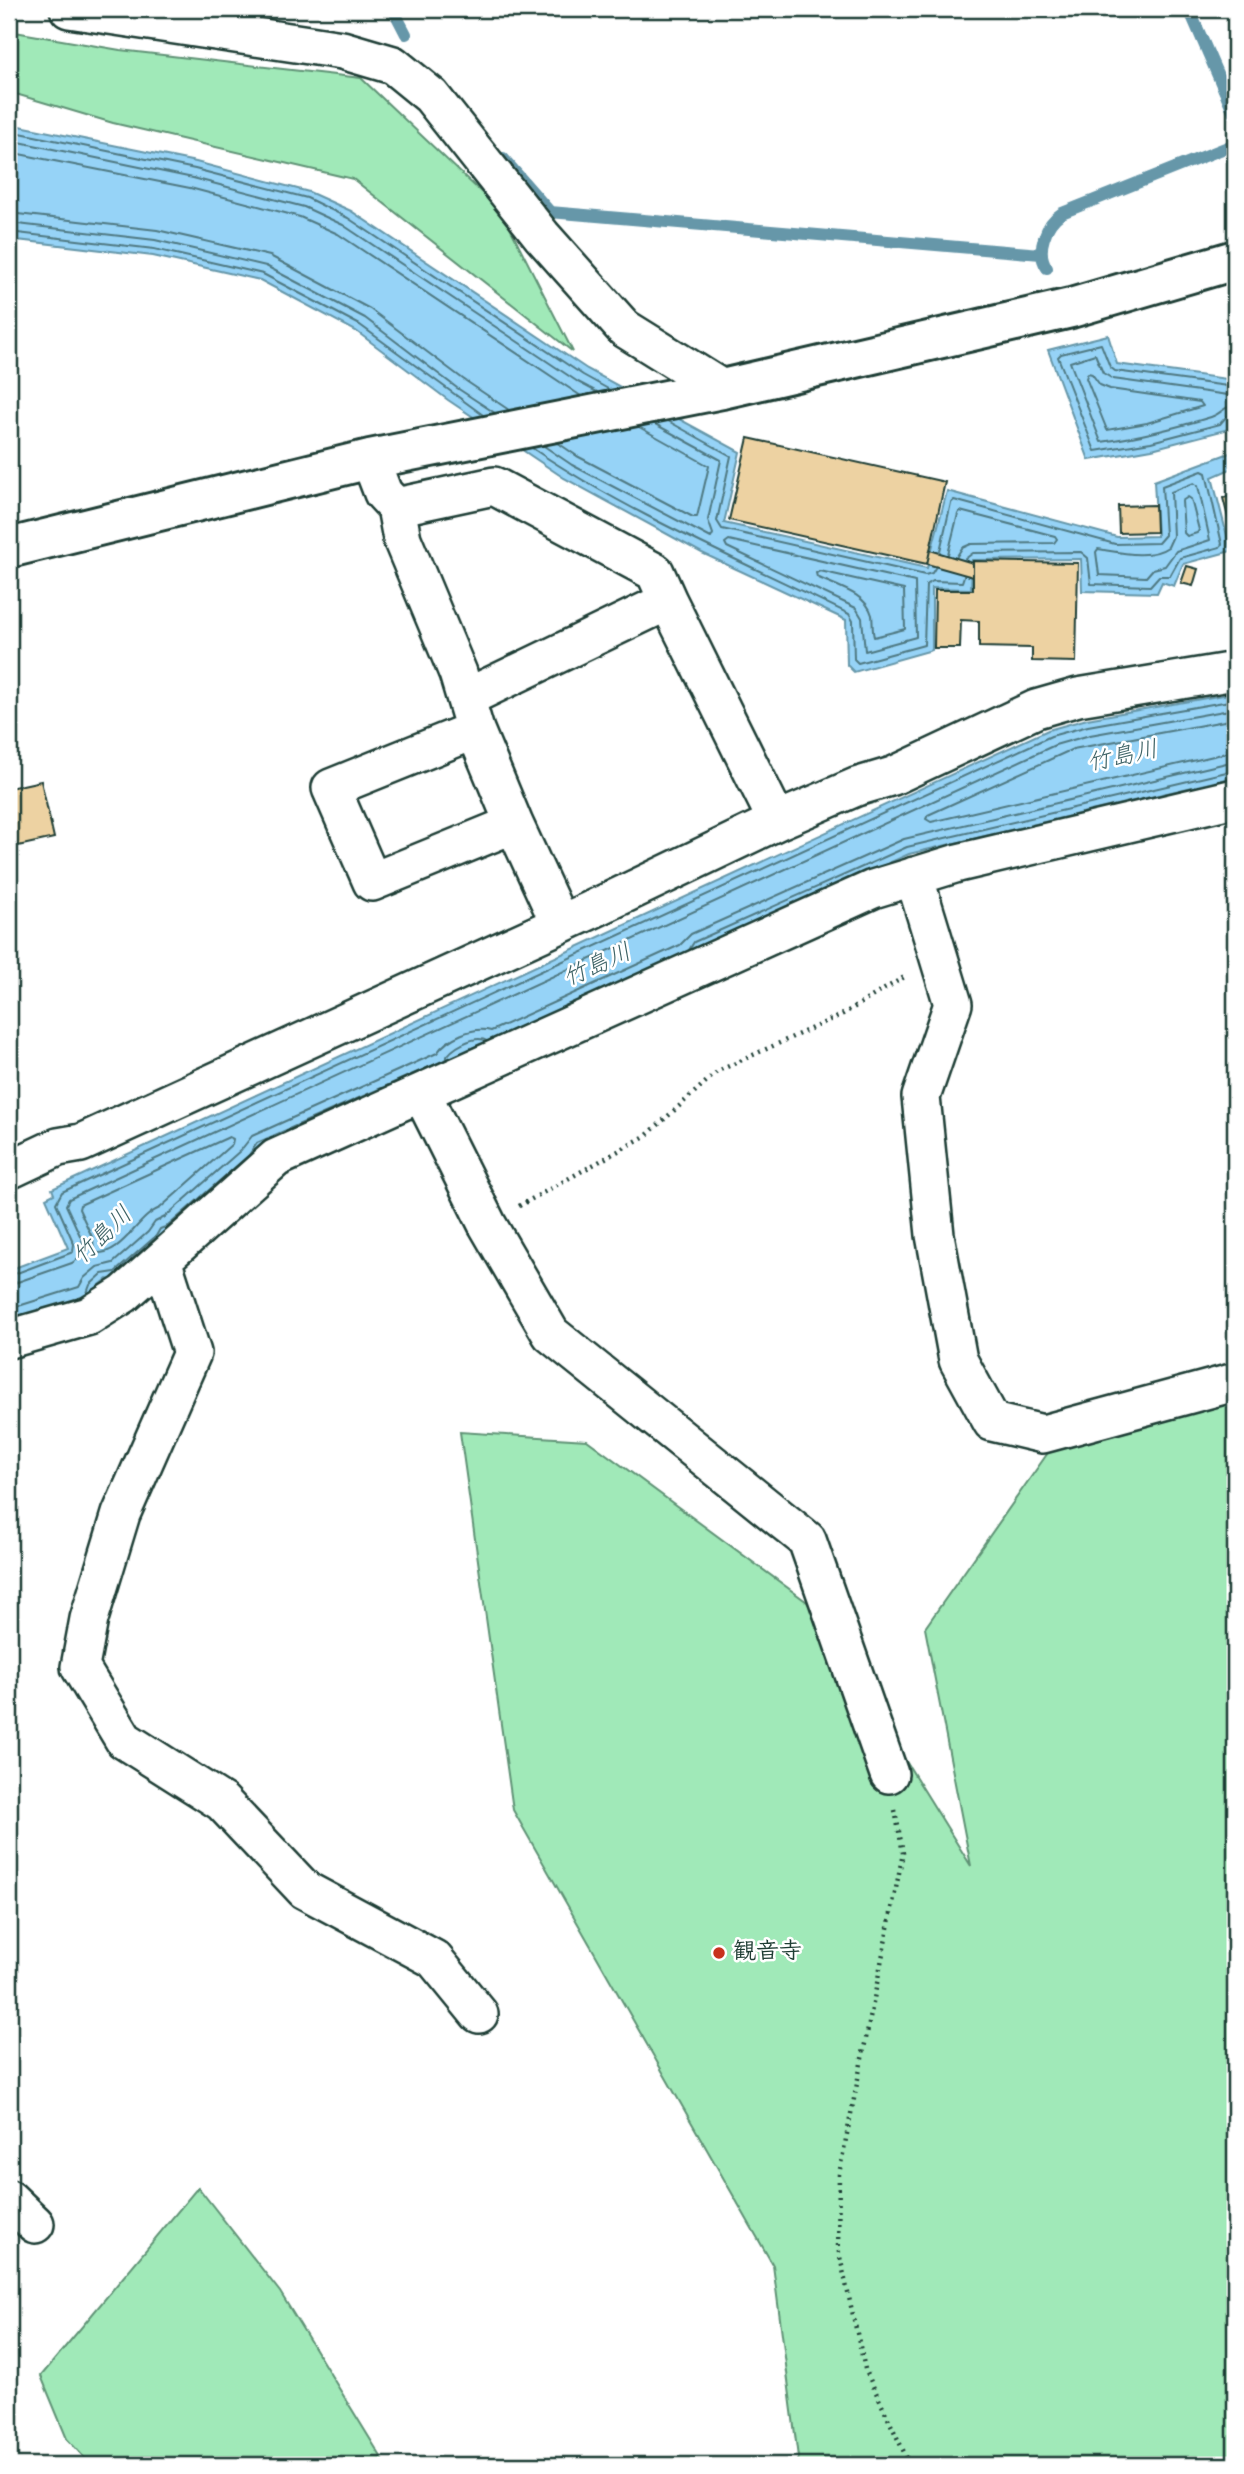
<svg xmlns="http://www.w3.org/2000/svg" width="1244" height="2474" viewBox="0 0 1244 2474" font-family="Dekko,'Klee One',sans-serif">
	<rect width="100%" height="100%" fill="#fff"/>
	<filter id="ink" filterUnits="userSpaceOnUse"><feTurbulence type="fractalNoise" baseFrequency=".0143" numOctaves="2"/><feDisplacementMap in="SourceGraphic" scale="14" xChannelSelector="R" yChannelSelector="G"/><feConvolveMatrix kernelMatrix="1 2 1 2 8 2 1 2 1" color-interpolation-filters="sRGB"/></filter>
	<g filter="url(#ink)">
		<path fill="#a0e9b8" stroke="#609376" stroke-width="2" d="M 9,31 L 120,50 L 361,78 L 502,212 L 573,352 L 353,179 L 113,123 L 9,92 Z
			M 1235,1399 L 1235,2465 L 799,2465 L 773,2265 L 513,1810 L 460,1432 L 587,1440 L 807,1602 L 971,1866 L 925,1628 L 1052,1447 Z
			M 198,2187 L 280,2292 L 386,2465 L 91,2465 L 67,2439 L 41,2376 Z"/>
		<path fill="#96d3f7" stroke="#6697a9" stroke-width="2" d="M 9,126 L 20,126 L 196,162 L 309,192 L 351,211 L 587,369 L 740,452 L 724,523 L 927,568 L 947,491 L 1117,537 L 1157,536 L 1154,481 L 1235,451 L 1235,467 L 1212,477 L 1231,551 L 1183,564 L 1174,586 L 1162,582 L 1157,593 L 1082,591 L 1081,559 L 972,560 L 971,589 L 932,588 L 932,650 L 854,672 L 847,665 L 846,620 L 702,553 L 564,478 L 448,400 L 356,331 L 260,280 L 153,256 L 9,239 Z
			M 1108,335 L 1117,364 L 1235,380 L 1235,419 L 1229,423 L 1229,429 L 1152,449 L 1089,460 L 1048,350 Z
			M 1235,693 L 1235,777 L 909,854 L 696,949 L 485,1051 L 480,1044 L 468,1050 L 471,1057 L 469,1058 L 464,1052 L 454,1056 L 456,1062 L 115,1281 L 107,1279 L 95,1289 L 98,1298 L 9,1326 L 9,1270 L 68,1248 L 46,1198 L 54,1194 L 52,1189 L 1048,730 L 1087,719 Z"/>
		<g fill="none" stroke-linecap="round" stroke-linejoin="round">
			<path stroke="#4f7982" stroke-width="2" d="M 9,133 L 20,133 L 195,169 L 307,198 L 348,218 L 583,375 L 610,390
				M 9,141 L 19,142 L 193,178 L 304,207 L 343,225 L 578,382 L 597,392
				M 9,152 L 190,188 L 300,217 L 338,234 L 581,396
				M 9,213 L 157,230 L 270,256 L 370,309 L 463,379 L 509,410
				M 9,223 L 155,240 L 266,266 L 365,318 L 457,388 L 495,413
				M 9,232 L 154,249 L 263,274 L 360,325 L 483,415
				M 1088,373 L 1092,374 L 1100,385 L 1110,389 L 1200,402 L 1203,406 L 1147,423 L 1107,430 L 1086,378 Z
				M 1235,387 L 1115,371 L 1110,367 L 1101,344 L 1061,354 L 1058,357 L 1095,451 L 1151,442 L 1220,424 L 1226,417 L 1235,414
				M 1235,396 L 1113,379 L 1103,373 L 1095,354 L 1070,362 L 1101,442 C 1138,437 1175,428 1211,417 C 1221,414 1224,406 1235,405
				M 668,421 L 731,456 L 717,521 L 722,529 L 925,575 L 932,573 L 935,568
				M 558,443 L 577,456 L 693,517 L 697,517 L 709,466 L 639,427
				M 544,446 L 572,465 L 711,538 L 713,534 L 708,520 L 721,460 L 655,424
				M 532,448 C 631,515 742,561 849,614 L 853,621 L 854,659 L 858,663 L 924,645 L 926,585 L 933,581 L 962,582 L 964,576
				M 1194,483 L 1198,486 L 1210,540 L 1176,551 L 1165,566 L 1153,569 L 1146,577 L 1099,575 L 1096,552 L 1098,549 C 1118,552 1150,560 1168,547 L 1173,536 L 1171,492 Z
				M 1188,497 L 1191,499 L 1199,530 L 1197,533 L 1187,536 L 1184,533 L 1182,501 Z
				M 729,540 L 915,582 L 916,637 L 865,651 L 862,618 L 856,608 L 727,547 L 725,543 Z
				M 940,551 L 951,503 L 954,500 L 1115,544 L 1158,543 L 1165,535 L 1162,486 L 1202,471 L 1206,473 L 1222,544 L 1220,547 L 1180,558 L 1170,576 L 1159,576 L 1150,586 L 1091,584 L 1088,558 L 1081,552 L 973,553 L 965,559
				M 948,554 L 958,514 L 960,511 L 1055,536 L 1057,539 L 1054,543 L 971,544 L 962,548 L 957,556
				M 820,571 L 904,590 L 905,629 L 874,637 C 872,630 873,622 872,615 C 866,593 835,586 817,577 L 816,573 Z
				M 1235,719 L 1073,749 L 928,815 L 926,819 L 931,822 L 1235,751
				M 689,950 L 694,942 L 907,847 L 1235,770
				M 229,1137 L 233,1139 L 232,1144 L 160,1208 C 136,1217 123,1256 94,1253 L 93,1239 L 79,1209 L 80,1205 Z
				M 9,1276 L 73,1252 L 74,1244 L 56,1203 L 62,1192 L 1051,736 L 1088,726 L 1235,700
				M 9,1285 L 72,1263 L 80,1257 L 83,1242 L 66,1205 L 69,1199 L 1055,745 L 1090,735 L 1235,709
				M 87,1293 L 90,1285 L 102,1274 L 115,1272 L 156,1236 L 160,1229 L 168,1226 L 249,1155 L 257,1143 L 445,1060 C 450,1048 475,1034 487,1041
				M 9,1309 L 79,1287 L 84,1278 L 97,1267 L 113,1263 L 148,1232 L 155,1222 L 165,1217 L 241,1150 L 252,1136 L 437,1053 C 447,1038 473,1026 491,1031 L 680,945 L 691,934 L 904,839 L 1235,761"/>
			<path stroke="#6697a9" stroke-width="12" d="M 393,9 L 406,34
				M 1189,9 L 1235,115
				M 503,158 L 550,212 L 1041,254
				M 1047,268 C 1035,251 1046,223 1062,213 L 1235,144"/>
		</g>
		<path fill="#edd2a2" stroke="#1f3d34" stroke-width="2" d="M 748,438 L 945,482 L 927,564 L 729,520 Z
			M 1235,495 L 1235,544 L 1223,498 Z
			M 1155,505 L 1156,532 L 1119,533 L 1118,506 Z
			M 930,550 L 973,563 L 973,577 L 927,564 Z
			M 973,561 L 1078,563 L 1076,662 L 1032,661 L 1032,648 L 979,647 L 979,621 L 961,620 L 960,648 L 934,648 L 935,590 L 973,590 Z
			M 1187,566 L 1198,569 L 1193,586 L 1181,583 Z
			M 41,781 L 54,838 L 9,848 L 9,788 Z"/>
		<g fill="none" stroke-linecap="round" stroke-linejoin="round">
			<defs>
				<path id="street" d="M 69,9 L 342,50 L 393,65 L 431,96 L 542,236 L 624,328 L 722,389
					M 370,459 L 383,493 L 396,507 L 402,539 L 458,673 L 475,730 L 514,824 L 560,924
					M 396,507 L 494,486 L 655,572 L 668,601
					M 466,698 L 668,601 L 777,821
					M 475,730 L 331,788 L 372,882 L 514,824
					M 914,876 L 953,1004 L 921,1097 L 935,1235 L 958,1360 L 992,1422 L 1043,1434 L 1235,1382
					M 422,1094 L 487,1224 L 551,1334 L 807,1540 L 889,1774
					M 9,1170 L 58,1147 L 81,1143 L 589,911 L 777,821 L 856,787 L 893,776 L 1036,709 L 1078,697 L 1235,671
					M 162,1260 L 192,1353 L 121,1514 L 89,1619 L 80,1667 L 124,1740 L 222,1802 L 305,1890 L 434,1959 L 479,2014
					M 9,1339 L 89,1316 L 124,1294 L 276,1158 L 873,889 L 958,863 L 1235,798
					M 9,2199 L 35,2224"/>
				<path id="secondary" d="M 9,548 L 370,459 L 722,389 L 1071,308 L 1235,260"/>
			</defs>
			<use href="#street" stroke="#1f3d34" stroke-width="42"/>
			<use href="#secondary" stroke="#1f3d34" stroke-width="44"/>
			<path stroke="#1f3d34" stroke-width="4.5" stroke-dasharray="2 5" stroke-linecap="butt" d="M 519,1206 L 647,1135 L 718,1071 L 843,1014 L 906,976
				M 895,1810 L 903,1853 L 839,2174 L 838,2248 L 865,2369 L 910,2465"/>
			<use href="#street" stroke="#fff" stroke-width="37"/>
			<use href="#secondary" stroke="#fff" stroke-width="38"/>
		</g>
	</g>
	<circle fill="#c8321e" stroke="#fff" stroke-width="2.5" cx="719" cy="1953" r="7"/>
	<g text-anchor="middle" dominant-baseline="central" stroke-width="5" stroke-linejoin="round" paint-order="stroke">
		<g font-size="23" font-weight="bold" fill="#1f3d34" stroke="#fff" text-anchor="start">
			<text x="733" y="1953">観音寺</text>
		</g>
		<g font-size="24" font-style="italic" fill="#3d6265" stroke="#fff">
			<text transform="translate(1123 758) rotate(-12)">竹島川</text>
			<text transform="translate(598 967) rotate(-24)">竹島川</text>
			<text transform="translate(104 1237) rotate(-44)">竹島川</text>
		</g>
	</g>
	<rect width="1244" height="2474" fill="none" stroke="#fff" stroke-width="35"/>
	<rect x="18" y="18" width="1209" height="2439" fill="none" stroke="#1f3d34" stroke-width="2.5" filter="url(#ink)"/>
</svg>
